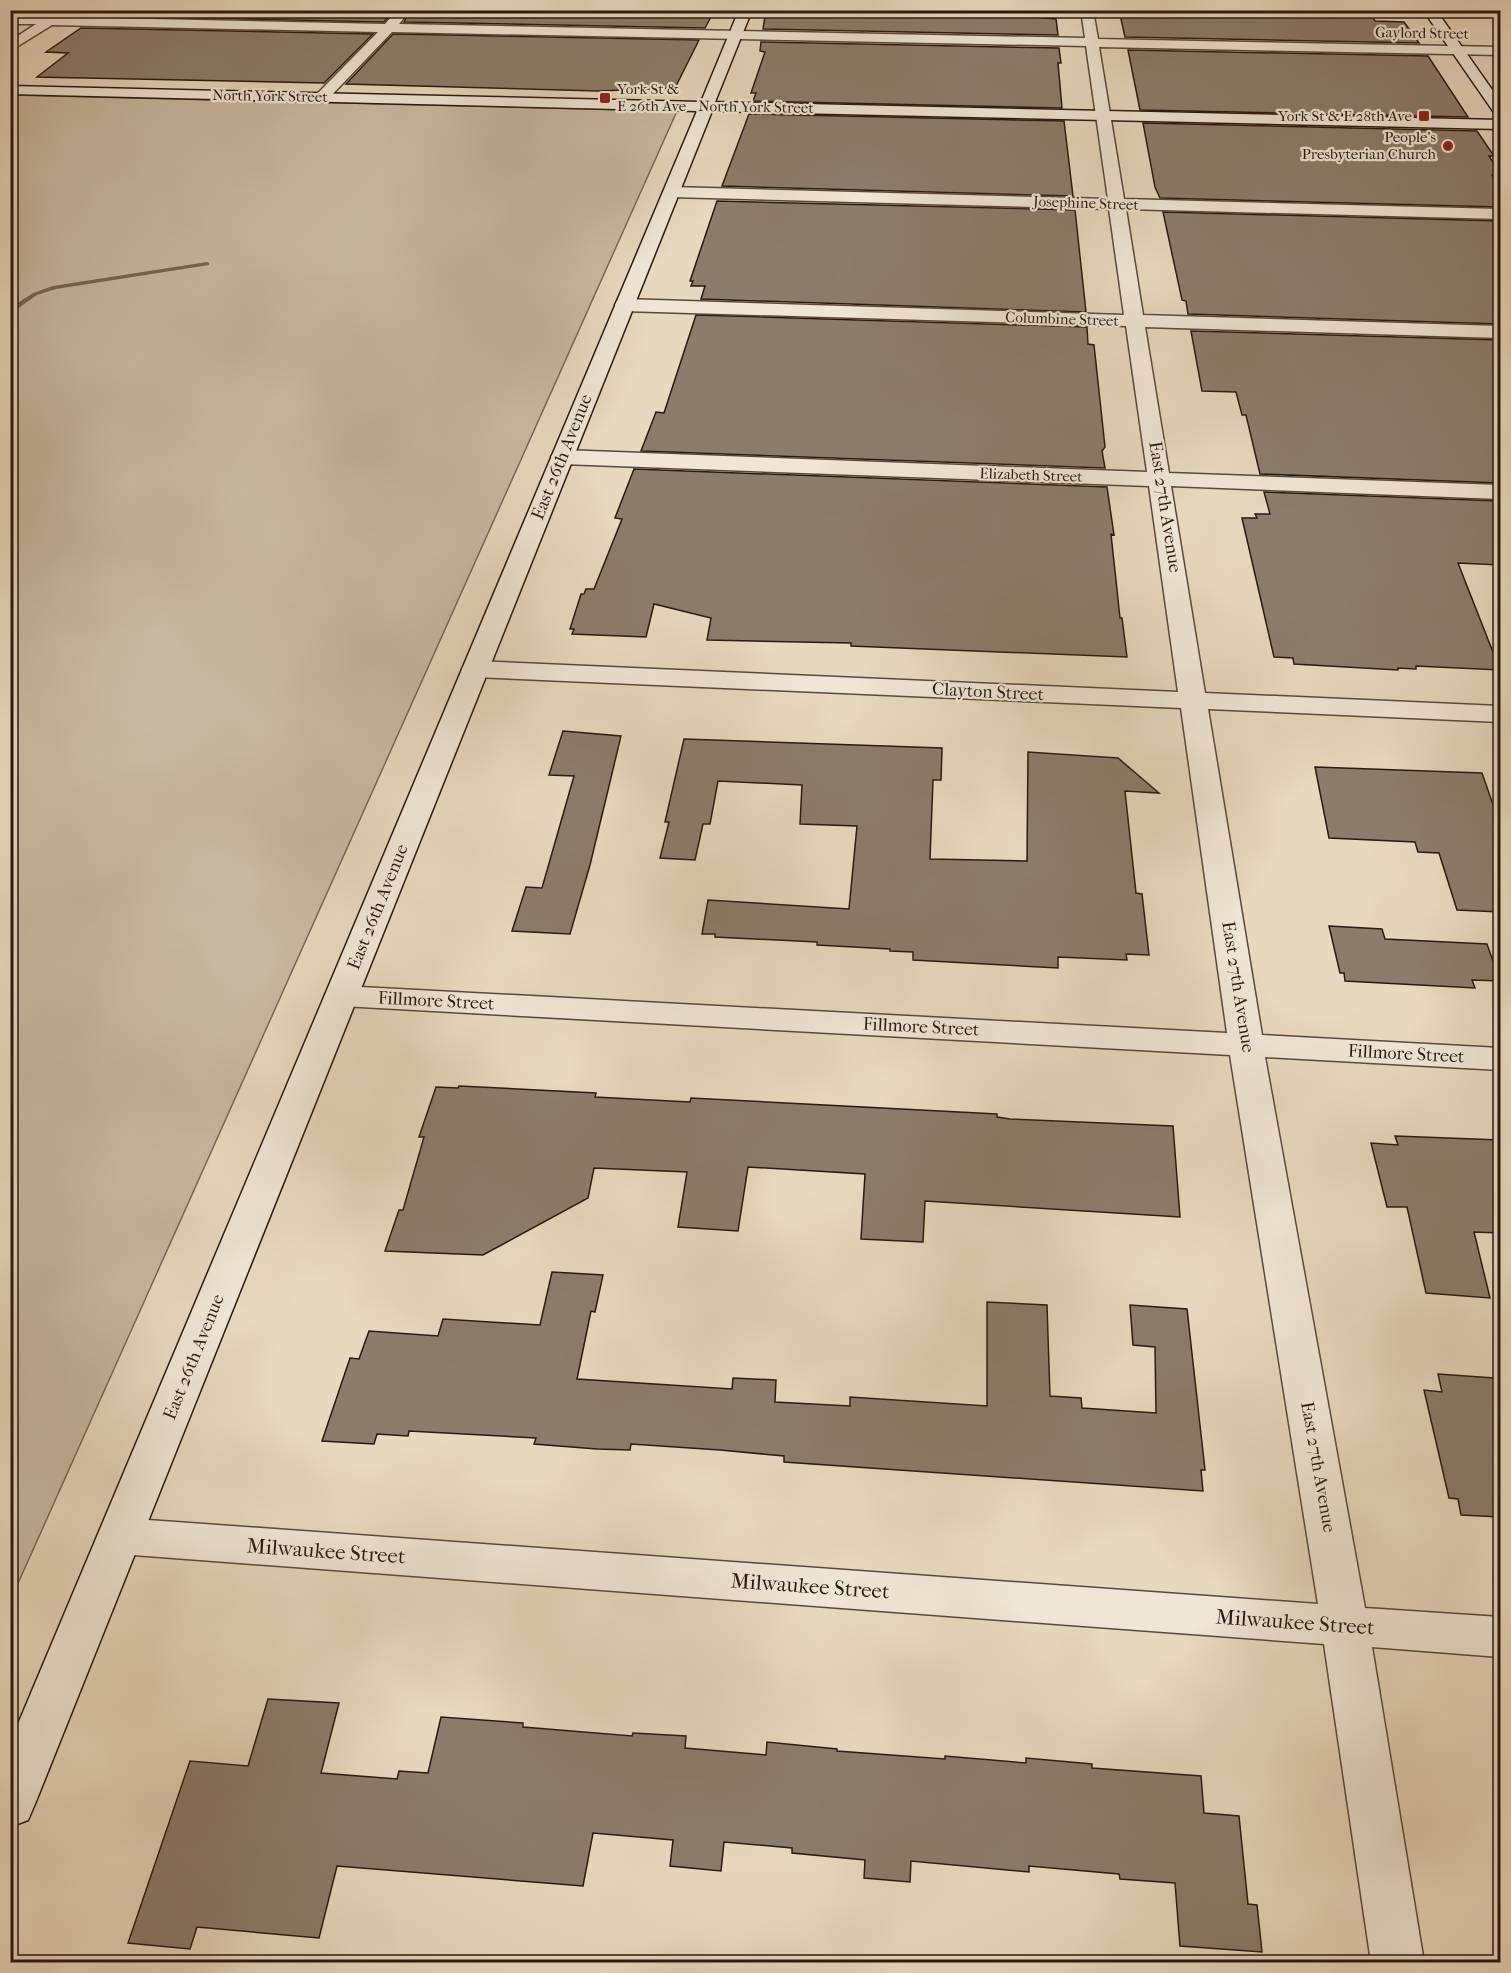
<svg xmlns="http://www.w3.org/2000/svg" width="1511" height="1973" viewBox="0 0 1511 1973" font-family="'IM FELL French Canon',serif">
	<rect width="100%" height="100%" fill="#e8d8be"/>
	<filter id="stains"><feTurbulence type="fractalNoise" baseFrequency=".00333" numOctaves="4"/><feColorMatrix values="0 0 0 0 .2 0 0 0 0 .09 0 0 0 0 .02 0 0 0 .5 -.17"/></filter>
	<radialGradient id="worn" r=".72"><stop offset=".6" stop-color="#630" stop-opacity="0"/><stop offset="1" stop-color="#630" stop-opacity=".3"/></radialGradient>
	<path fill="#c8b8a1" stroke="#786859" stroke-width="1.5" d="M 11,95 L 677,111 L 11,1599 L 10,95 Z"/>
	<g fill="none" stroke-linecap="round" stroke-linejoin="round">
		<path fill="#756555" fill-rule="evenodd" d="M 207,262 L 209,263 L 209,265 L 56,289 L 37,295 L 10,314 L 10,308 L 33,293 L 53,286 Z"/>
	</g>
	<path fill="#8c7c6b" stroke="#291911" stroke-width="1.5" d="M 106,10 L 593,10 L 713,13 L 705,28 L 404,22 L 406,18 L 398,12 L 391,14 L 384,22 L 98,16 Z
		M 766,10 L 1007,12 L 1007,14 L 1056,19 L 1058,35 L 763,29 Z
		M 1119,10 L 1369,12 L 1375,21 L 1404,22 L 1419,43 L 1125,37 Z
		M 81,28 L 373,34 L 324,83 L 37,77 L 68,53 L 46,52 Z
		M 393,34 L 699,40 L 675,88 L 598,91 L 346,84 Z
		M 761,42 L 1059,48 L 1061,63 L 1058,63 L 1062,108 L 753,101 L 756,93 L 751,93 L 765,52 L 760,51 Z
		M 1128,50 L 1428,56 L 1468,117 L 1140,110 Z
		M 749,114 L 1064,121 L 1073,196 L 722,186 Z
		M 1143,123 L 1477,131 L 1494,156 L 1489,156 L 1500,173 L 1492,175 L 1500,188 L 1500,207 L 1160,198 L 1155,187 Z
		M 717,201 L 1075,210 L 1086,312 L 701,299 L 705,286 L 691,286 L 693,281 L 690,281 Z
		M 1163,212 L 1500,221 L 1500,324 L 1188,314 L 1186,301 L 1182,300 Z
		M 696,315 L 1087,327 L 1088,344 L 1094,345 L 1105,447 L 1102,451 L 1105,468 L 641,451 L 656,412 L 664,413 Z
		M 1191,331 L 1500,340 L 1500,483 L 1260,474 L 1246,415 L 1242,415 L 1236,392 L 1202,391 Z
		M 634,469 L 1107,487 L 1114,535 L 1111,534 L 1120,618 L 1122,618 L 1127,657 L 851,646 L 851,643 L 707,640 L 711,618 L 654,604 L 646,637 L 572,634 L 574,629 L 570,629 L 581,594 L 584,594 L 586,589 L 594,589 L 622,519 L 615,518 Z
		M 1264,492 L 1500,501 L 1500,565 L 1458,563 L 1500,670 L 1416,666 L 1416,669 L 1398,668 L 1398,670 L 1294,664 L 1293,658 L 1274,657 L 1242,518 L 1257,518 L 1255,514 L 1270,514 Z
		M 563,731 L 621,736 L 590,865 L 570,934 L 512,931 L 526,887 L 542,888 L 574,776 L 549,775 Z
		M 684,739 L 942,748 L 941,780 L 933,780 L 930,859 L 1027,861 L 1028,752 L 1118,758 L 1159,793 L 1125,791 L 1136,893 L 1142,894 L 1149,955 L 1126,954 L 1127,960 L 1058,957 L 1058,968 L 913,960 L 913,952 L 890,951 L 890,949 L 817,945 L 817,942 L 715,937 L 715,934 L 702,934 L 708,900 L 849,909 L 857,826 L 800,824 L 802,785 L 718,781 L 710,824 L 703,824 L 695,860 L 660,858 L 669,822 L 665,822 Z
		M 1315,767 L 1482,773 L 1500,825 L 1500,912 L 1457,910 L 1439,853 L 1418,852 L 1415,842 L 1329,838 Z
		M 1329,926 L 1382,929 L 1385,939 L 1487,944 L 1500,981 L 1472,980 L 1475,988 L 1345,981 L 1344,973 L 1340,973 Z
		M 459,1086 L 596,1093 L 595,1097 L 690,1102 L 691,1098 L 997,1114 L 997,1117 L 1010,1119 L 1173,1126 L 1180,1217 L 925,1201 L 923,1242 L 861,1239 L 865,1174 L 748,1167 L 738,1231 L 678,1227 L 687,1172 L 594,1168 L 588,1198 L 483,1255 L 385,1251 L 399,1210 L 403,1210 L 424,1137 L 419,1137 L 436,1087 L 458,1088 Z
		M 1395,1136 L 1500,1140 L 1500,1233 L 1474,1232 L 1490,1298 L 1426,1293 L 1407,1207 L 1387,1207 L 1371,1143 L 1398,1145 Z
		M 552,1272 L 603,1275 L 595,1312 L 591,1311 L 577,1379 L 732,1389 L 733,1378 L 776,1380 L 775,1402 L 850,1406 L 850,1397 L 987,1406 L 987,1302 L 1047,1305 L 1050,1396 L 1081,1398 L 1082,1408 L 1156,1413 L 1155,1347 L 1133,1345 L 1130,1305 L 1187,1309 L 1205,1470 L 1201,1470 L 1203,1491 L 784,1462 L 784,1456 L 720,1450 L 631,1444 L 630,1450 L 597,1449 L 534,1444 L 536,1438 L 409,1431 L 408,1436 L 377,1434 L 374,1444 L 322,1441 L 350,1358 L 359,1359 L 369,1331 L 438,1336 L 443,1319 L 540,1325 Z
		M 1438,1374 L 1494,1378 L 1500,1403 L 1500,1517 L 1461,1515 L 1458,1499 L 1449,1498 L 1424,1390 L 1442,1392 Z
		M 268,1699 L 339,1703 L 321,1773 L 397,1779 L 399,1771 L 428,1773 L 441,1717 L 523,1723 L 523,1727 L 632,1736 L 633,1733 L 686,1736 L 685,1748 L 766,1755 L 767,1742 L 837,1749 L 837,1751 L 945,1759 L 945,1756 L 1026,1763 L 1026,1758 L 1092,1764 L 1092,1768 L 1201,1776 L 1204,1813 L 1239,1816 L 1248,1904 L 1257,1905 L 1262,1952 L 1180,1946 L 1175,1883 L 1120,1879 L 1119,1874 L 1029,1866 L 1029,1872 L 911,1861 L 910,1882 L 864,1878 L 865,1860 L 792,1853 L 792,1848 L 724,1842 L 721,1871 L 670,1866 L 673,1840 L 593,1833 L 583,1886 L 337,1866 L 319,1938 L 197,1927 L 190,1949 L 128,1943 L 190,1761 L 248,1766 Z"/>
	<g fill="none" stroke-linecap="round" stroke-linejoin="round">
		<defs>
			<path id="street" d="M 1081,10 L 1093,10 L 1098,39 L 1500,47 L 1500,55 L 1099,47 L 1124,199 L 1500,209 L 1500,219 L 1126,209 L 1143,315 L 1500,326 L 1500,338 L 1145,327 L 1169,473 L 1500,485 L 1500,499 L 1171,486 L 1205,693 L 1500,706 L 1500,722 L 1208,709 L 1262,1035 L 1500,1048 L 1500,1070 L 1265,1057 L 1365,1608 L 1500,1617 L 1500,1657 L 1372,1647 L 1424,1962 L 1371,1962 L 1324,1644 L 120,1554 L 104,1549 L 98,1536 L 104,1523 L 120,1518 L 1318,1604 L 1230,1055 L 342,1006 L 330,1003 L 325,996 L 330,989 L 342,986 L 1227,1033 L 1181,708 L 475,677 L 466,675 L 462,669 L 466,663 L 475,661 L 1178,692 L 1149,486 L 562,464 L 554,462 L 551,457 L 554,452 L 562,450 L 1147,472 L 1126,326 L 624,311 L 617,309 L 615,305 L 617,301 L 624,299 L 1124,315 L 1109,209 L 671,197 L 663,192 L 671,187 L 1108,199 L 1086,46 L 392,32 L 327,100 L 317,100 L 315,97 L 317,94 L 378,32 L 52,25 L 10,51 L 10,41 L 36,24 L 10,24 L 10,16 L 47,17 L 54,14 L 60,17 L 385,24 L 393,15 L 398,14 L 404,18 L 399,24 L 1085,38 Z"/>
			<path id="secondary" d="M 739,10 L 752,10 L 715,102 L 1500,120 L 1500,129 L 712,111 L 35,1804 L 28,1820 L 10,1827 L 10,1743 L 697,111 L 10,94 L 10,86 L 701,102 Z
				M 1423,10 L 1436,10 L 1500,101 L 1500,115 L 1495,114 Z"/>
		</defs>
		<use href="#street" stroke="#59493c" stroke-width="3"/>
		<use href="#secondary" stroke="#291911" stroke-width="3"/>
		<use href="#street" fill="#f0e6d5" fill-rule="evenodd"/>
		<use href="#secondary" fill="#f0e6d5" fill-rule="evenodd"/>
	</g>
	<g fill="#8f2418" stroke="#f0e6d5" stroke-width="2">
		<rect x="599" y="92" width="12" height="12" rx="3"/>
		<rect x="1418" y="110" width="12" height="12" rx="3"/>
		<circle cx="1448" cy="146" r="6"/>
	</g>
	<g text-anchor="middle" dominant-baseline="central" stroke-width="4.5" stroke-linejoin="round" paint-order="stroke">
		<g font-size="15" fill="#291911" stroke="#f0e6d5">
			<text transform="translate(1422 33) rotate(1)">Gaylord Street</text>
			<text transform="translate(270 96) rotate(1)">North York Street</text>
			<text transform="translate(756 107) rotate(1)">North York Street</text>
			<text transform="translate(1086 203) rotate(2)">Josephine Street</text>
			<text transform="translate(1062 319) rotate(2)">Columbine Street</text>
			<text transform="translate(1031 475) rotate(2)">Elizabeth Street</text>
		</g>
		<g font-size="15" fill="#291911" stroke="#f0e6d5" text-anchor="end">
			<text x="617" y="89" text-anchor="start">York St &amp;<tspan x="617" dy="17">E 26th Ave</tspan></text>
			<text x="1412" y="116">York St &amp; E 28th Ave</text>
			<text x="1436" y="137">People's<tspan x="1436" dy="17">Presbyterian Church</tspan></text>
		</g>
		<g font-size="18" fill="#291911" stroke="#f0e6d5">
			<text transform="translate(562 457) rotate(-68)">East 26th Avenue</text>
			<text transform="translate(1165 507) rotate(81)">East 27th Avenue</text>
			<text transform="translate(988 692) rotate(3)">Clayton Street</text>
			<text transform="translate(378 907) rotate(-68)">East 26th Avenue</text>
			<text transform="translate(1238 987) rotate(81)">East 27th Avenue</text>
			<text transform="translate(436 1001) rotate(3)">Fillmore Street</text>
			<text transform="translate(921 1027) rotate(3)">Fillmore Street</text>
			<text transform="translate(1406 1054) rotate(3)">Fillmore Street</text>
			<text transform="translate(194 1357) rotate(-68)">East 26th Avenue</text>
			<text transform="translate(1318 1467) rotate(80)">East 27th Avenue</text>
		</g>
		<g font-size="21" fill="#291911" stroke="#f0e6d5">
			<text transform="translate(326 1551) rotate(4)">Milwaukee Street</text>
			<text transform="translate(810 1586) rotate(4)">Milwaukee Street</text>
			<text transform="translate(1295 1622) rotate(4)">Milwaukee Street</text>
		</g>
	</g>
	<rect width="1511" height="1973" fill="none" stroke="#e8d8be" stroke-width="36"/>
	<rect x="12" y="12" width="1487" height="1949" fill="none" stroke="#291911" stroke-width="3"/>
	<rect x="18" y="18" width="1475" height="1937" fill="none" stroke="#291911" stroke-width="1.5"/>
	<rect width="100%" height="100%" filter="url(#stains)"/>
	<rect width="100%" height="100%" fill="url(#worn)"/>
</svg>
